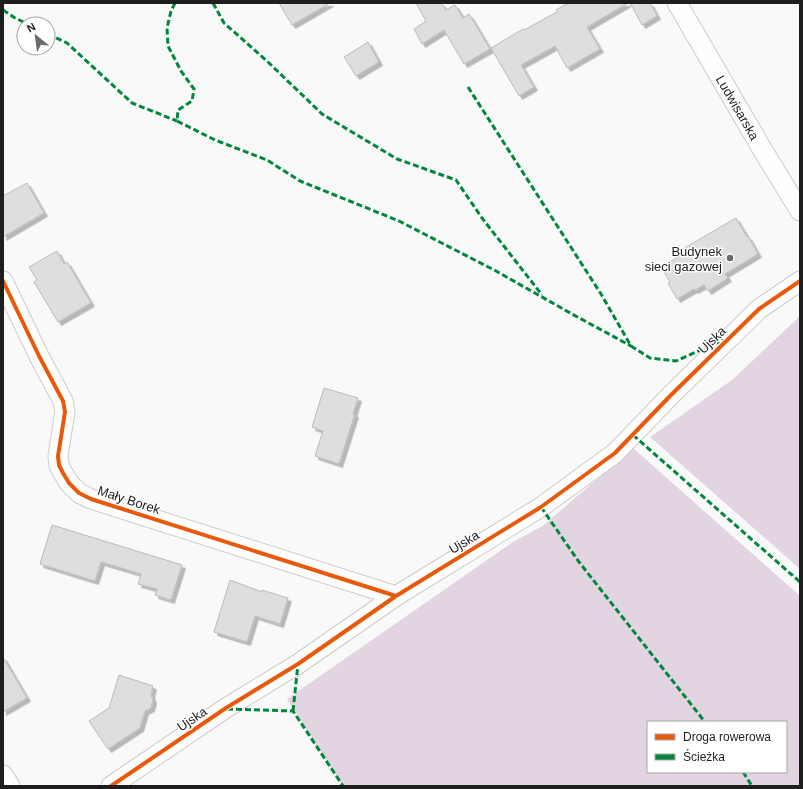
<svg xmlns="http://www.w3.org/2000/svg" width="803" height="789" viewBox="0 0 803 789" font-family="Arial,sans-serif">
	<defs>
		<filter id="shadow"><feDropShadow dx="3.5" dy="3.5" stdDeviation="0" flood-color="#0004"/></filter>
	</defs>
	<rect width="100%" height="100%" fill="#faf9fa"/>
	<path fill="#e2d4e1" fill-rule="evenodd" d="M 800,316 L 800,569 L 650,437 L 732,380 Z
		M 633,448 L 800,596 L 800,786 L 343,786 L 287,699 L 513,542 L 544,525 ZM 648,722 L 786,722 L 786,772 L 648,772 Z"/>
	<path fill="#dfdedf" stroke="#bcbbbc" filter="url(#shadow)" d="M 279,3 L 330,3 L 292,25 Z
		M 416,3 L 441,3 L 446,10 L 455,5 L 463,18 L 469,14 L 490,49 L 464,64 L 444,30 L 422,44 L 414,29 L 426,21 Z
		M 568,3 L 628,3 L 587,27 L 600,49 L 567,68 L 555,46 L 521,65 L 534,87 L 519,96 L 491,48 L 523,29 L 524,30 L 557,12 L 556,10 Z
		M 630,3 L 650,3 L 657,16 L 642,25 Z
		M 368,42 L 379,62 L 356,76 L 344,57 Z
		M 27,183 L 44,213 L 3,237 L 3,196 Z
		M 736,218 L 747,237 L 748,236 L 758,254 L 725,274 L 728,278 L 708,291 L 704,285 L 695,290 L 694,289 L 677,299 L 668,283 L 670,282 L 661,267 L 683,254 L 681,250 Z
		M 57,251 L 64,264 L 67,262 L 91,303 L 58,322 L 34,282 L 37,280 L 29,267 Z
		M 324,388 L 358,398 L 353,414 L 355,414 L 339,464 L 315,456 L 323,431 L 312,427 Z
		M 52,525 L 182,565 L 171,600 L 155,595 L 157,589 L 138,584 L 141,574 L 101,562 L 95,581 L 40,564 Z
		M 230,580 L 262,592 L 262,590 L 288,598 L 280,624 L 255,616 L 247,642 L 214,632 Z
		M 3,657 L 27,698 L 3,712 Z
		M 119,675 L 153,686 L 151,695 L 153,700 L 151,708 L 145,711 L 140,728 L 108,749 L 89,721 L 109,708 Z"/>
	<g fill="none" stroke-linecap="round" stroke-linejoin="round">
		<defs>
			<g id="street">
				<path id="s1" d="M 677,3 L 762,149 L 800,211"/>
				<path d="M 3,281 L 39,356 L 63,401 L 65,412 L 58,456 L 59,465 L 63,473 L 69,483 L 79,493 L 91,499 L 396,596"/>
				<path d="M 3,775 L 10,786"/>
				<path d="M 111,786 L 226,708 L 298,664 L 396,596 L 541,507 L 615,453 L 671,395 L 759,309 L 800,281"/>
			</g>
		</defs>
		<use href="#street" stroke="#cdcccd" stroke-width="21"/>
		<use href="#street" stroke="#fefefe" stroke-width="19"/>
		<path stroke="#00873e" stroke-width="3" stroke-dasharray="6 3" stroke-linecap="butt" d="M 175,3 L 171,11 L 167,28 L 168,46 L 181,71 L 194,89 L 192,101 L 178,110 L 177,121 L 215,140 L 267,160 L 300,181 L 399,221 L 496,271 L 572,314 L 631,346
			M 213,3 L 224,23 L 268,62 L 322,114 L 397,159 L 456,180 L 482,218 L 542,295
			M 3,10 L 15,18 L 28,24
			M 48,34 L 67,43 L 132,103 L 177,121
			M 468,87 L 601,294 L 631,346 L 650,358 L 676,361 L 723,340
			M 633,435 L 800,582
			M 541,507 L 579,562 L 705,722
			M 227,709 L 293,711 L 343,786
			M 293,711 L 298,664
			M 743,772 L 752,786"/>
		<defs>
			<path id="cycleway" d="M 3,281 L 39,356 L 63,401 L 65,412 L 58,456 L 59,465 L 63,473 L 69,483 L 79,493 L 91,499 L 396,596
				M 111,786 L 226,708 L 298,664 L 396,596 L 541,507 L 615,453 L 671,395 L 759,309 L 800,281"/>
		</defs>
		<use href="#cycleway" stroke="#fff" stroke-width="6"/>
		<use href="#cycleway" stroke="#e8590c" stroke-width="4"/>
	</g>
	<circle fill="#6c6b6c" stroke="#fff" stroke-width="1.5" cx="730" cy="258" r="4"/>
	<g text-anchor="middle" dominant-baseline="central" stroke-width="3" stroke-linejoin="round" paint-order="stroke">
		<g font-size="13" fill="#1f1e1f" stroke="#fff">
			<text stroke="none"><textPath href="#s1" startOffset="121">Ludwisarska</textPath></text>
			<text transform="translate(712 340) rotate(-44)">Ujska</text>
			<text transform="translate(129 500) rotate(18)">Mały Borek</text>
			<text transform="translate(464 542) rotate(-31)">Ujska</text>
			<text transform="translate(192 719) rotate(-34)">Ujska</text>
		</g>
		<g font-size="13" fill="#1f1e1f" stroke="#fff" text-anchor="end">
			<text x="722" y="251">Budynek<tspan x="722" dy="15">sieci gazowej</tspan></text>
		</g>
	</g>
	<rect width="803" height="789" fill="none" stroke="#1f1e1f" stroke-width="8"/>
	<rect x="647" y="721" width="140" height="52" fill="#ffffff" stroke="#a5a5a5"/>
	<rect x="655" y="734" width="20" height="6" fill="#e8590c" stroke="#a5a5a5"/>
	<text x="683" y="741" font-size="12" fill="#1f1e1f">Droga rowerowa</text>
	<rect x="655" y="754" width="20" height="6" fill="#00873e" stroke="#a5a5a5"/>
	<text x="683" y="761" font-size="12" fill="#1f1e1f">Ścieżka</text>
	<g transform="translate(36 36) rotate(331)"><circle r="19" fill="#ffffff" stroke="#a5a5a5"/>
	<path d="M0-3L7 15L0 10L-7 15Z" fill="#6c6b6c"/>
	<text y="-6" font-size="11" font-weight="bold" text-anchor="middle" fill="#1f1e1f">N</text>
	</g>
</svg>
